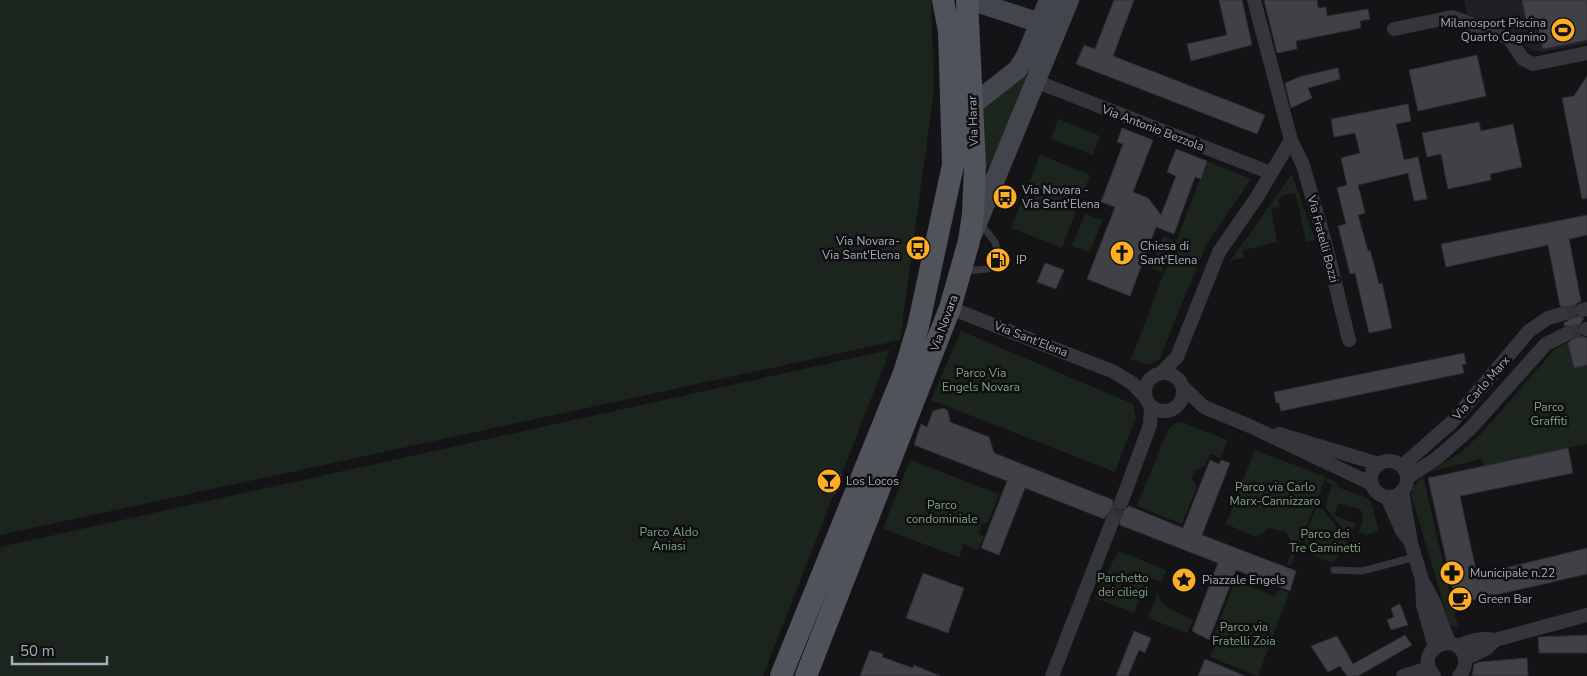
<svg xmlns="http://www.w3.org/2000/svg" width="1587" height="676" viewBox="0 0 1587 676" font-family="'Nunito Sans',sans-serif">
	<rect width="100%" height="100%" fill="#141416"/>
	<path fill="#202024" d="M 1464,0 L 1587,0 L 1587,43 L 1544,52 L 1530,50 L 1508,27 L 1467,16 Z"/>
	<path fill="#1c251d" d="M 0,0 L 931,0 L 934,90 L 900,340 L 0,535 Z
		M 1026,74 L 1028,77 L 989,167 L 985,168 L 981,107 Z
		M 1058,119 L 1100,136 L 1093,155 L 1051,139 Z
		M 1040,155 L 1090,175 L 1062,248 L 1011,228 Z
		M 1207,161 L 1251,179 L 1206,245 L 1160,358 C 1151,368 1142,363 1131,359 Z
		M 1292,174 L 1315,240 L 1306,242 L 1296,195 L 1292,193 L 1281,196 L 1278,200 L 1280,207 L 1271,209 L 1277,242 L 1243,250 L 1244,258 L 1231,260 Z
		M 1085,214 L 1102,220 L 1090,252 L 1072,246 Z
		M 1163,236 L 1173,240 L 1162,272 L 1151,268 Z
		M 961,331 L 1133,404 L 1136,418 L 1115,472 L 931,400 Z
		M 1568,342 L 1574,368 L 1587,365 L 1587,444 L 1484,466 L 1482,459 L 1429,472 L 1460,453 L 1481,434 L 1555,349 Z
		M 890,350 L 763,676 L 0,676 L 0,547 Z
		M 1182,422 L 1227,440 L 1221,458 L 1210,454 L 1205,466 L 1195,471 L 1192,478 L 1197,487 L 1182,524 L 1137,506 L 1168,429 L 1176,423 Z
		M 1255,450 L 1326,477 L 1291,566 L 1287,565 L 1293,543 L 1285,532 L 1269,528 L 1257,537 L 1226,524 Z
		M 910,460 L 999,494 L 988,522 L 981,524 L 979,534 L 984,536 L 978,550 L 964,544 L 959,557 L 883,529 Z
		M 1423,476 L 1458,627 L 1452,626 L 1449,622 L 1411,495 L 1414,485 Z
		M 1327,478 L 1333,480 L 1340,488 L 1365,497 L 1371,502 L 1379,531 L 1366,535 L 1359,532 L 1363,521 L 1361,510 L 1338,503 L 1334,515 L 1356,524 L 1354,529 L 1349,530 L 1347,534 L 1325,507 L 1332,485 L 1326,482 Z
		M 1316,508 L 1323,509 L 1347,541 L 1334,562 C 1321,562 1301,550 1305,534 C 1308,525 1313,516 1316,508 Z
		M 1118,551 L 1166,570 L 1161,582 L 1147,577 L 1134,613 L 1095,598 Z
		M 1235,581 L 1275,596 L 1279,589 L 1289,593 L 1258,676 L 1210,657 L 1215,644 L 1211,643 Z
		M 1158,591 C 1159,609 1180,611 1193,621 L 1187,633 L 1148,618 Z"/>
	<path fill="#404147" stroke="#2e2e33" d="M 1114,0 L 1134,0 L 1113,56 L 1265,115 L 1257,134 L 1076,64 L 1084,45 L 1095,49 Z
		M 1219,0 L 1242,0 L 1252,45 L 1191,61 L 1187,44 L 1227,35 Z
		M 1264,0 L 1317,0 L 1318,8 L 1326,7 L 1327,16 L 1368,9 L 1370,19 L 1360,21 L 1361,28 L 1296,41 L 1297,49 L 1277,53 Z
		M 1522,0 L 1587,0 L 1587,40 L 1543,49 L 1537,18 L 1526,20 Z
		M 1477,55 L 1486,96 L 1418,111 L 1409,70 Z
		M 1338,68 L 1340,79 L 1308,88 L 1312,98 L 1291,108 L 1285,83 L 1302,76 Z
		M 1587,76 L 1587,198 L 1582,199 L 1562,98 L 1574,96 Z
		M 1408,104 L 1411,121 L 1396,124 L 1404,160 L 1418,157 L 1427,199 L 1414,201 L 1408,173 L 1358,185 L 1365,213 L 1358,215 L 1368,251 L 1370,250 L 1379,284 L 1382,283 L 1392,328 L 1369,333 L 1355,273 L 1350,274 L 1338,226 L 1346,224 L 1337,188 L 1347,185 L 1341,158 L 1360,153 L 1355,133 L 1334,137 L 1331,119 Z
		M 1479,122 L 1481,131 L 1513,124 L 1522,167 L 1490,174 L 1491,180 L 1448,189 L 1441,154 L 1427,157 L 1422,133 Z
		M 1122,128 L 1153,140 L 1133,192 L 1148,198 L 1161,215 L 1176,176 L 1167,172 L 1176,149 L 1207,161 L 1201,179 L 1195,177 L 1174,234 L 1156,227 L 1130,296 L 1087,279 L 1115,207 L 1101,202 L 1123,144 L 1117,142 Z
		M 1587,215 L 1587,235 L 1569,239 L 1581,301 L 1576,304 L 1573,311 L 1576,316 L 1584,318 L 1577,329 L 1581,336 L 1587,338 L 1587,365 L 1574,368 L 1568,343 L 1574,338 L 1574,331 L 1570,326 L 1564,326 L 1564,323 L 1569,320 L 1570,312 L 1568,307 L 1560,306 L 1548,245 L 1446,267 L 1441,244 Z
		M 1045,263 L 1064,270 L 1056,289 L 1037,282 Z
		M 1464,353 L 1466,364 L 1462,365 L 1464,373 L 1281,411 L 1279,403 L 1276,403 L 1274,392 Z
		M 944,408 L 948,411 L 950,422 L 989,437 L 994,453 L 1113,500 L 1113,505 L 1118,511 L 1123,511 L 1129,506 L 1183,528 L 1210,460 L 1219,464 L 1221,460 L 1230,463 L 1202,535 L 1296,571 L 1290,591 L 1236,570 L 1209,640 L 1192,631 L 1218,563 L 1120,525 L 1119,517 L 1115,514 L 1107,515 L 1104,519 L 1025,488 L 999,555 L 981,548 L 1007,481 L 914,445 L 921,424 L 927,427 L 933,411 Z
		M 1568,448 L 1573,473 L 1460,496 L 1477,575 L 1587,548 L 1587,574 L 1456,604 L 1428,478 Z
		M 826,469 L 842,475 L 835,494 L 819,488 Z
		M 923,573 L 964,588 L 948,633 L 906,618 Z
		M 1400,604 L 1408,625 L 1391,630 L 1387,620 L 1394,617 L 1391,608 Z
		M 1134,631 L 1151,638 L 1145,653 L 1139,650 L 1128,676 L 1116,676 Z
		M 1405,635 L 1412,645 L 1358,676 L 1347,676 L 1340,666 L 1328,672 L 1311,646 L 1337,636 L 1353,664 Z
		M 1587,635 L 1587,653 L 1539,653 L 1538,637 Z
		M 870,650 L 883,654 L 882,657 L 913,668 L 914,665 L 940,676 L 860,676 Z
		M 1527,658 L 1528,676 L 1472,676 L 1474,664 L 1479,662 Z
		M 1205,659 L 1245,676 L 1198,676 Z"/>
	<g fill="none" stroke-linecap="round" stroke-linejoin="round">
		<path stroke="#313236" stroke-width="14" stroke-dasharray="14 7" stroke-linecap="butt" d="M 1562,314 L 1582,310
			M 1566,334 L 1586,329
			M 1112,522 L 1121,503"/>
		<path stroke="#35363c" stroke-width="7" d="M 980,223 L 995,242 L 998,252
			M 965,271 L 988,269 L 993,265
			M 1334,570 L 1362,571 L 1415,557"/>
		<path stroke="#35363c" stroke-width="14" d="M 1254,0 L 1291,140 L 1303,165 L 1326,246 L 1349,340
			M 1394,29 L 1452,17 L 1509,38 L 1523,59 L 1533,64 L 1587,53
			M 1035,81 L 1271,173
			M 950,308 L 1112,371 L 1132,383 L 1146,398
			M 1582,310 L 1587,309
			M 1586,329 L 1587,329
			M 1162,372 L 1177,357 L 1219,252 L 1257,197 L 1291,140
			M1145 392a19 19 0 1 1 38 0a19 19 0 1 1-38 0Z
			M 1183,387 L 1204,407 L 1252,427 L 1372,484
			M 1279,434 L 1379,464
			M1371 479a18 18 0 1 1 36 0a18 18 0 1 1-36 0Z
			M 1402,466 L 1452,422 L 1529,331 L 1548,318 L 1562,314
			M 1407,478 L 1437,458 L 1470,429 L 1546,344 L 1566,334
			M 1402,491 L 1411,543 L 1422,580 L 1434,602 L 1449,643
			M 1387,497 L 1402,531 L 1409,540
			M 1121,503 L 1150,425 L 1151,406
			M 1422,582 L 1423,605 L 1435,647
			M 1457,646 C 1471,641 1480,637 1495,640 L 1587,615
			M 1465,659 L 1486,649 L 1495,640
			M 1052,676 L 1112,522
			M 1403,676 L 1429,668
			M 1434,676 C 1411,649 1459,628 1465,658 C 1466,665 1464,671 1459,676"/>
		<path stroke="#43454c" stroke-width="20" d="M 967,4 L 979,3 L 1040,23
			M 962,113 L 1018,69 L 1026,56 L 1049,0
			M 973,233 L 1069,0"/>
		<path stroke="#51535b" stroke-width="22" d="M 781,676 L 904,373 L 918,327 L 953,165 L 949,31 L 943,0
			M 806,676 L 950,308 L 969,241 L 973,214 L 975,166 L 967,0"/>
	</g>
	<defs>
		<symbol id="stadium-disc" viewBox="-11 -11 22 22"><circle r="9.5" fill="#ffae24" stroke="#0f0f11"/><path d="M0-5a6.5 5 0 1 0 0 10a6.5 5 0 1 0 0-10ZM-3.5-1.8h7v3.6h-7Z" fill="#111"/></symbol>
		<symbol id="bus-disc" viewBox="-11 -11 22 22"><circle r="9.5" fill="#ffae24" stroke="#0f0f11"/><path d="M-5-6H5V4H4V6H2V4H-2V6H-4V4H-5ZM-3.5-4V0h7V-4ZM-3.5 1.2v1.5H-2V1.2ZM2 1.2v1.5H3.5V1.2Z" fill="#111"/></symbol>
		<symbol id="church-disc" viewBox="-11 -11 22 22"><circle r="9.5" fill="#ffae24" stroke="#0f0f11"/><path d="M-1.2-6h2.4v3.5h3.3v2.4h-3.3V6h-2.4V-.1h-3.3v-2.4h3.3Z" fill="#111"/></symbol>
		<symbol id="fuel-disc" viewBox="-11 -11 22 22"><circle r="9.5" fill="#ffae24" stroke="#0f0f11"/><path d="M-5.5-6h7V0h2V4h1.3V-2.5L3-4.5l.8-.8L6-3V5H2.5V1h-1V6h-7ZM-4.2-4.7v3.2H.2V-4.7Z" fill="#111"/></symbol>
		<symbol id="bar-disc" viewBox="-11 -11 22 22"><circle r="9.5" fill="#ffae24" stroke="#0f0f11"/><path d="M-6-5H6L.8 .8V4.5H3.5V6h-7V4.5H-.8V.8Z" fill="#111"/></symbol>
		<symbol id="pharmacy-disc" viewBox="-11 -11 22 22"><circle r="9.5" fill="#ffae24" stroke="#0f0f11"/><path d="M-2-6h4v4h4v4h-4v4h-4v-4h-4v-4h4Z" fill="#111"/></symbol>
		<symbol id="sight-disc" viewBox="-11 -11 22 22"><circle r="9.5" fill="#ffae24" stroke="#0f0f11"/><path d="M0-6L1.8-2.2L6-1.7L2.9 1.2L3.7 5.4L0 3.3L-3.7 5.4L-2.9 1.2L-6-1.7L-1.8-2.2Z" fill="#111"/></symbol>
		<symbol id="cafe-disc" viewBox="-11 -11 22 22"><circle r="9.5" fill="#ffae24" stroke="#0f0f11"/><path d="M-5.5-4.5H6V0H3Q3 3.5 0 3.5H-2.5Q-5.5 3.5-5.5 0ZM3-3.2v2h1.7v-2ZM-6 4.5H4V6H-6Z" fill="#111"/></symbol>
	</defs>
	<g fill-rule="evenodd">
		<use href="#stadium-disc" x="1549" y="16" width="28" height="28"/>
		<use href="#bus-disc" x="991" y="183" width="28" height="28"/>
		<use href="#bus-disc" x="904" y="234" width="28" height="28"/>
		<use href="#church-disc" x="1108" y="239" width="28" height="28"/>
		<use href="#fuel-disc" x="984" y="246" width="28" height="28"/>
		<use href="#bar-disc" x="815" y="467" width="28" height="28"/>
		<use href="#pharmacy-disc" x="1438" y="559" width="28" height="28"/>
		<use href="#sight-disc" x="1170" y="566" width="28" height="28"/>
		<use href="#cafe-disc" x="1446" y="585" width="28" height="28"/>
	</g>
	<g text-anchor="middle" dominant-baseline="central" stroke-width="5" stroke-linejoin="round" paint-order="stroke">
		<g font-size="12" fill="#a5abb8" stroke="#0f0f11" text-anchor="start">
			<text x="1546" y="23" text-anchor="end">Milanosport Piscina<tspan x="1546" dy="14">Quarto Cagnino</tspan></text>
			<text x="1022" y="190">Via Novara -<tspan x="1022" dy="14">Via Sant'Elena</tspan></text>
			<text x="900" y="241" text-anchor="end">Via Novara-<tspan x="900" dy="14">Via Sant'Elena</tspan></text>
			<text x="1140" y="246">Chiesa di<tspan x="1140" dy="14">Sant'Elena</tspan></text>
			<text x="1016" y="260">IP</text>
			<text x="846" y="481">Los Locos</text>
			<text x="1470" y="573">Municipale n.22</text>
			<text x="1202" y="580">Piazzale Engels</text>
			<text x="1478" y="599">Green Bar</text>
		</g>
		<g font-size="12" fill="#a5abb8" stroke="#0f0f11">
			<text transform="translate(973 121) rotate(-92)">Via Harar</text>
			<text transform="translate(1153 128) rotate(21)">Via Antonio Bezzola</text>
			<text transform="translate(1323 239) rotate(75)">Via Fratelli Bozzi</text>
			<text transform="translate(944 323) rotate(-70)">Via Novara</text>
			<text transform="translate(1031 339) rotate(21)">Via Sant’Elena</text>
			<text transform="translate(1481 388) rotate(-49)">Via Carlo Marx</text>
		</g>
		<g font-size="12" fill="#7ba47c" stroke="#0f0f11">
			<text x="981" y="373">Parco Via<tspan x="981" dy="14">Engels Novara</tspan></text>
			<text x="1549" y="407">Parco<tspan x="1549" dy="14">Graffiti</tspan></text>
			<text x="1275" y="487">Parco via Carlo<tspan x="1275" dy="14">Marx-Cannizzaro</tspan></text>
			<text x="942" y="505">Parco<tspan x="942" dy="14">condominiale</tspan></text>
			<text x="669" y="532">Parco Aldo<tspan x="669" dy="14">Aniasi</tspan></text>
			<text x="1325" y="534">Parco dei<tspan x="1325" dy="14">Tre Caminetti</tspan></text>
			<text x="1123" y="578">Parchetto<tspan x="1123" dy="14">dei ciliegi</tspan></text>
			<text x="1244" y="627">Parco via<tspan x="1244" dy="14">Fratelli Zoia</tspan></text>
		</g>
	</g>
	<path d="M12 656v8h95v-8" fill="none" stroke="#a5abb8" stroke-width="2.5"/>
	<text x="20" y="656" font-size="15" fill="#a5abb8" stroke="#0f0f11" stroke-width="4" paint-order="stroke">50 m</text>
</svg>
